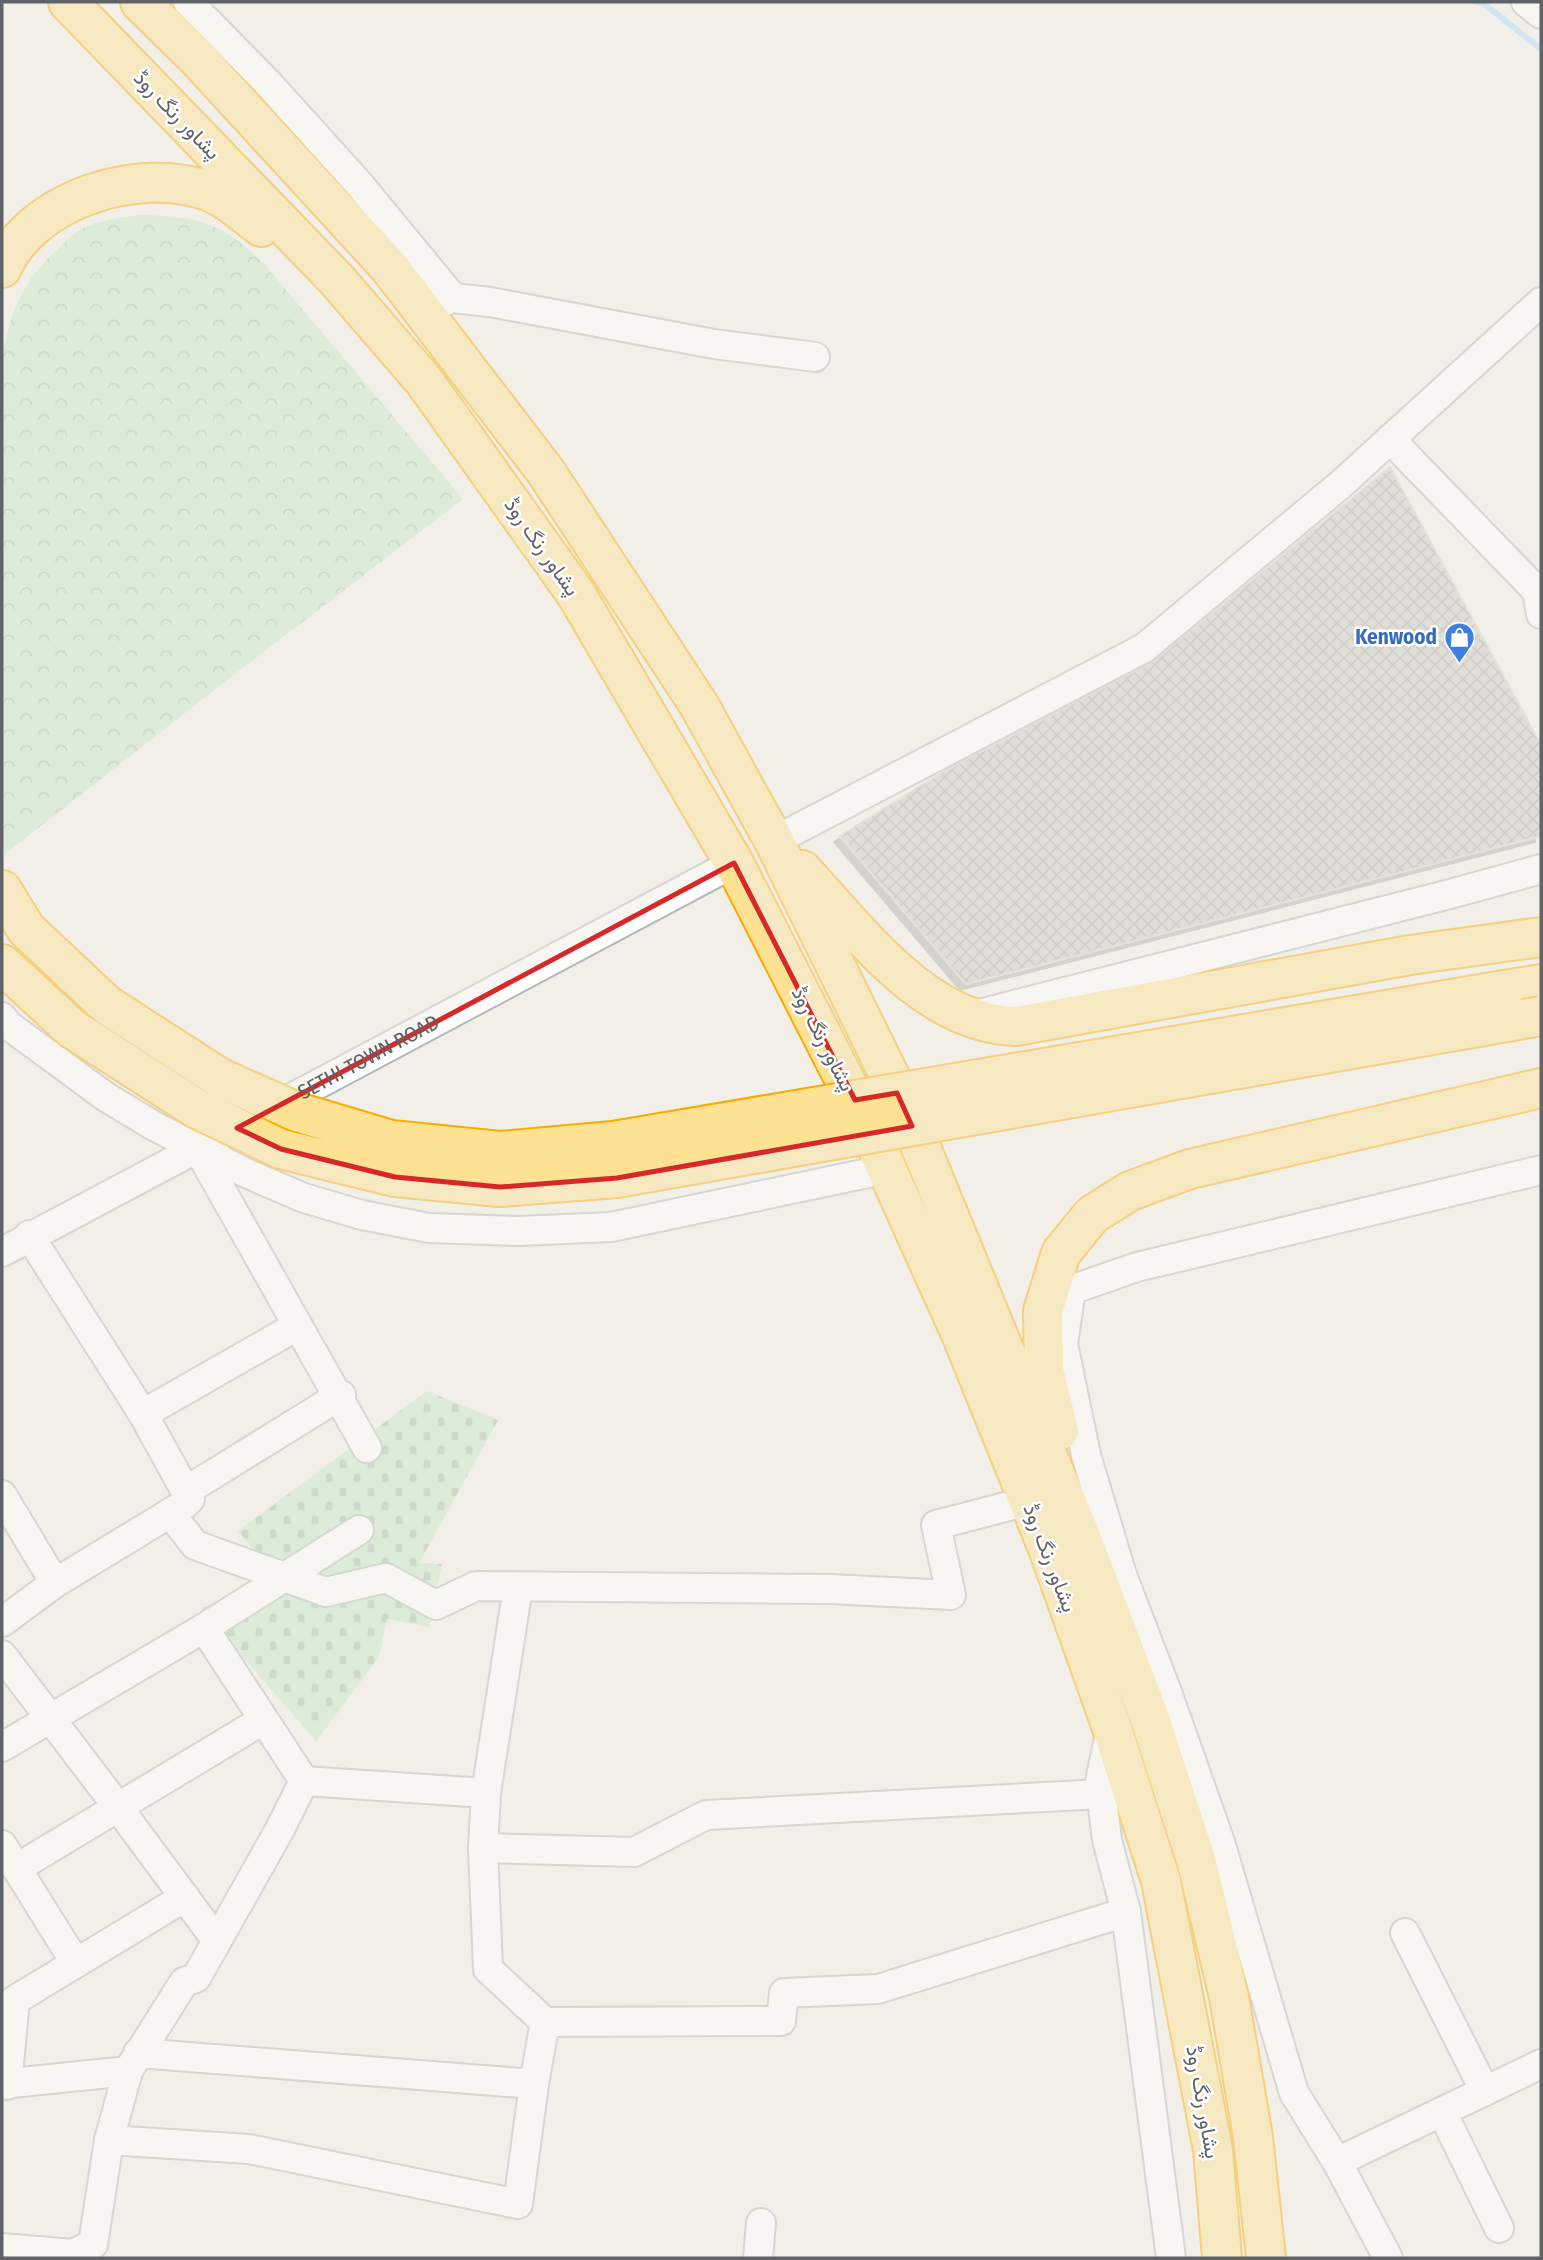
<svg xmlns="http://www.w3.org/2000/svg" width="1543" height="2260" viewBox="0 0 1543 2260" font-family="'Fira Sans Condensed',Vazirmatn,sans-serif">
	<defs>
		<pattern id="forest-crowns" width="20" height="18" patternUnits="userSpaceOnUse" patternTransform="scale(1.75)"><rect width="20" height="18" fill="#c5e8c5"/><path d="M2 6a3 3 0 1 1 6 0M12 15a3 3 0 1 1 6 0" fill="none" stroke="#a3c0a4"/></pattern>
		<pattern id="cemetery-stones" width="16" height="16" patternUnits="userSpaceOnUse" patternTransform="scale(1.75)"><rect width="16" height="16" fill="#c5e8c5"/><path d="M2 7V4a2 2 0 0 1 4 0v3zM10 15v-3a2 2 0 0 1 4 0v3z" fill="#a3c0a4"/></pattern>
		<pattern id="building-cross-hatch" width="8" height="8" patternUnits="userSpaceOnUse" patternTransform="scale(1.75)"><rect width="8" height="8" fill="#cccac5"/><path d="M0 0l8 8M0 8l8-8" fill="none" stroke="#a9a8a4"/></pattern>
		<filter id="shadow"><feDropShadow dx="-6" dy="6" stdDeviation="0" flood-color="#0004"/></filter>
	</defs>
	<rect width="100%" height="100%" fill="#f1efe8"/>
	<path fill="url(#forest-crowns)" d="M 141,215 C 199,216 224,223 265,265 L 463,499 L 236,673 L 5,854 L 2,845 L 2,357 C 11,311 22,281 58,249 C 64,243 71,236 78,231 C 96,220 120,218 141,215 Z"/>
	<path fill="url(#cemetery-stones)" d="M 427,1391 L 498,1420 L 419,1563 L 442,1564 L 429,1627 L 387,1619 L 379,1657 L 316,1741 L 201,1609 L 272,1573 L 238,1531 Z"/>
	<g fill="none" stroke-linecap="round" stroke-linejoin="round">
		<path stroke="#aadaff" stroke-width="6" d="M 1476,2 L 1483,3 L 1541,49"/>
	</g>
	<path fill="url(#building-cross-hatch)" stroke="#d6d1c6" stroke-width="2" filter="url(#shadow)" d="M 1390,467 L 1541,745 L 1541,836 L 966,984 L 840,836 L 948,769 L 1154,661 Z"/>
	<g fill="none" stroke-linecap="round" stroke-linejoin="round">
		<defs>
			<g id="minor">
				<path d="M 188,2 L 266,81 L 359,184 L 453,298"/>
				<path d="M 1526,2 L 1541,14"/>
				<path d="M 423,310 L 453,298 L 490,302 L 714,344 L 815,357"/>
				<path d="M 1390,439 L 1537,591 L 1541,614"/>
				<path d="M 774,841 L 1144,648 L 1340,485 L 1541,302"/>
				<path d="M 975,1015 L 1450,894 L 1541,869"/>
				<path d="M 2,1017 L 8,1025 L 106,1097 L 154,1126 L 246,1173 L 304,1198 L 362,1215 L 429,1228 L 519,1231 L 611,1227 L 887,1169"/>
				<path d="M 198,1149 L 367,1448"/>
				<path id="s1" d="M 2,1252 L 734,863"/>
				<path d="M 143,1414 L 297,1326"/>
				<path d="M 186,1491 L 341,1395"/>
				<path d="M 2,1495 L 55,1583"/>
				<path d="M 170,1513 L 195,1545 L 326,1592 L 386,1578 L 436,1605 L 476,1586 L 830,1589 L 951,1595 L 936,1525 L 1028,1501"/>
				<path d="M 1122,1575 L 1167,1692 L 1220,1842 L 1294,2093 L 1337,2162 L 1388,2258"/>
				<path d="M 1107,1603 L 1122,1575 L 1086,1455 L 1063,1344 L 1071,1290 L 1137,1267 L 1541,1170"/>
				<path d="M 2,1622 L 55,1583 L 185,1504 L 190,1499 L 143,1414 L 29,1235"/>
				<path d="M 204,1628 L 304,1781"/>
				<path d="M 2,1655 L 117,1806 L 217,1941"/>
				<path d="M 1111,1729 L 1100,1781 L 1107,1840 L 1126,1912 L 1171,2258"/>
				<path d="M 2,1747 L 204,1628 L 359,1530"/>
				<path d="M 486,1793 L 483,1848 L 634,1852 L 706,1815 L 1102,1794"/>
				<path d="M 2,1845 L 75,1962"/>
				<path d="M 483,1848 L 488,1969 L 545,2022"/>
				<path d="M 17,1868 L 263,1720"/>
				<path d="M 1405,1933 L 1485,2091"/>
				<path d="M 138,2053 L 534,2084 L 545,2022 L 781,2021 L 784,1993 L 878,1989 L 1126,1912"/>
				<path d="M 2,2084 L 128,2071 L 184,1982 L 196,1978 L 279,1831 L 304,1781 L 486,1793 L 518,1587"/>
				<path d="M 7,2085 L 15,2000 L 185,1897"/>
				<path d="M 1442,2112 L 1499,2228"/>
				<path d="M 109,2140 L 249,2149 L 518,2204 L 534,2084"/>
				<path d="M 1337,2162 L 1541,2064"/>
				<path d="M 2,2248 L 73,2254 L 93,2244 L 109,2140 L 128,2071"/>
				<path d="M 758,2258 L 761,2223"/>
			</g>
			<path id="highway" d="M 68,2 L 337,280 L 424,381 L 576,594 L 734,863 L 860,1110 L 961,1334 L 1049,1551 L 1111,1725 L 1161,1881 L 1213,2150 L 1222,2258
				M 140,2 L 199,60 L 389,267 L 546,472 L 699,705 L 774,841 L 901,1099 L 1081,1537 L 1149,1716 L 1197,1863 L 1229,1997 L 1253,2137 L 1266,2258
				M 2,268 C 32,199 139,166 208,191 C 228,199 244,214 261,227
				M 802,870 C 859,931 925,1024 1016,1026 L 1410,955 L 1541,937
				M 2,890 L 26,929 L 107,1005
				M 2,964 L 71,1028
				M 1504,990 L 1541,984
				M 1059,1431 L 1044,1370 L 1043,1311 L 1061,1253 L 1092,1215 L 1130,1191 L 1190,1169 L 1541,1088"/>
		</defs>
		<use href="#minor" stroke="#b5b8bc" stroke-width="32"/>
		<use href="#highway" stroke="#f9ab00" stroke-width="42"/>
		<use href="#minor" stroke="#fff" stroke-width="28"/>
		<use href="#highway" stroke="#fde293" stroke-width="38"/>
		<defs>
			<path id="highway-bridge" d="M 107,1005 L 220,1078 L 297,1112 L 391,1140 L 500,1151 L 613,1141 L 1504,990
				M 71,1028 L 197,1109 L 281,1149 L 395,1177 L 500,1187 L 617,1178 L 1541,1016"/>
		</defs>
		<use href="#highway-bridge" stroke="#f9ab00" stroke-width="42" stroke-linecap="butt"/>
		<use href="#highway-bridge" stroke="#fde293" stroke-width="38"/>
	</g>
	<path d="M0 0H1543V2260H0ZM 734,863 L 855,1100 L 897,1093 L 912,1126 L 617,1178 L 500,1187 L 395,1177 L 281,1149 L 237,1128 Z" fill="#f1efe8" fill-opacity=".55" fill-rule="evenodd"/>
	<path fill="none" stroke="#d62828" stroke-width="5" stroke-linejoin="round" d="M 734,863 L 855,1100 L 897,1093 L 912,1126 L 617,1178 L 500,1187 L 395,1177 L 281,1149 L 237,1128 Z"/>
	<defs>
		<symbol id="shop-pin" viewBox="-11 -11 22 30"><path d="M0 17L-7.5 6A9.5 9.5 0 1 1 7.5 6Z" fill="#3f7fe0" stroke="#fff"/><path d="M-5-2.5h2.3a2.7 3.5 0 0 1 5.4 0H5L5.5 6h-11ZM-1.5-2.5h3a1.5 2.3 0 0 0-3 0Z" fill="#fff"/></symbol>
	</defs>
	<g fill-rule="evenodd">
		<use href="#shop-pin" x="1442" y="620" width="35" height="47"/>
	</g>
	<g text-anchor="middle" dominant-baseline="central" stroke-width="5" stroke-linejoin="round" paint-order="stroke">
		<g font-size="21" fill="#5f6368" stroke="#fff">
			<text transform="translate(177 115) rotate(46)">پشاور رنگ روڈ</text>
			<text transform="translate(542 547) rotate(55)">پشاور رنگ روڈ</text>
			<text transform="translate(823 1039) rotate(63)">پشاور رنگ روڈ</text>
			<text stroke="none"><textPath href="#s1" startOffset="415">SETHI TOWN ROAD</textPath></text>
			<text transform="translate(1050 1558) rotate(69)">پشاور رنگ روڈ</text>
			<text transform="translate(1203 2102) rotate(80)">پشاور رنگ روڈ</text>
		</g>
		<g font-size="21" font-weight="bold" fill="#366cbe" stroke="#fff" text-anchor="end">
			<text x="1437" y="637">Kenwood</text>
		</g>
	</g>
	<rect width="1543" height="2260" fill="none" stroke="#5f6368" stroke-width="7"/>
</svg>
